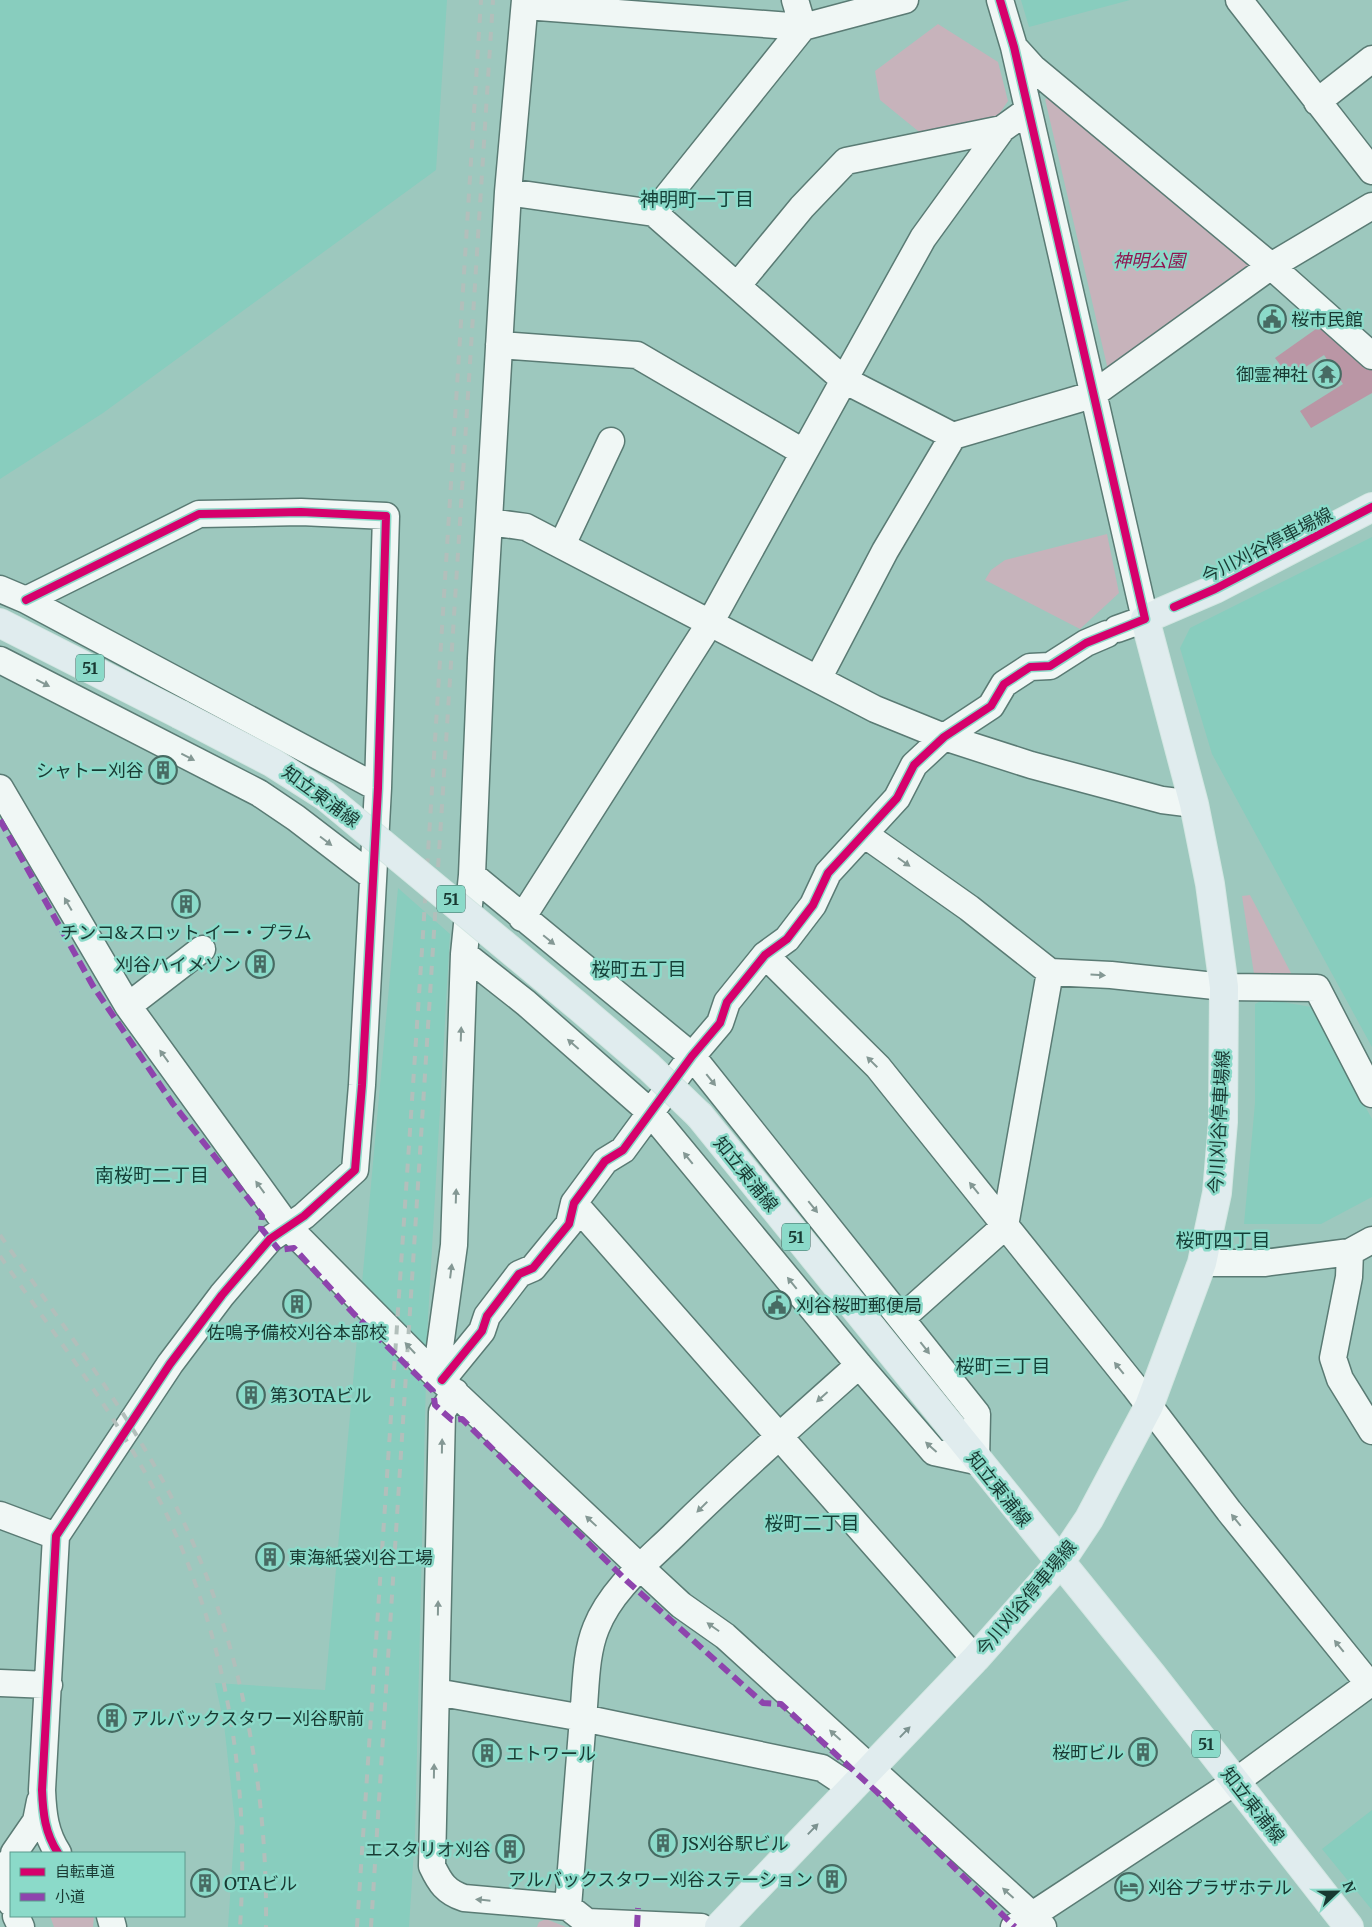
<svg xmlns="http://www.w3.org/2000/svg" width="1372" height="1927" viewBox="0 0 1372 1927" font-family="Merriweather,'Noto Sans JP',serif">
	<rect width="100%" height="100%" fill="#9dc8be"/>
	<path fill="#88cdbe" d="M 0,0 L 447,0 L 436,170 L 103,413 L 0,479 Z
		M 1021,0 L 1130,0 L 1029,27 Z
		M 1372,537 L 1372,1047 L 1212,754 L 1180,648 L 1190,628 Z
		M 398,888 L 450,934 L 427,1336 L 415,1834 L 409,1927 L 228,1927 L 235,1823 L 224,1724 L 215,1683 L 325,1690 Z
		M 1265,999 L 1311,1007 L 1372,1119 L 1372,1197 L 1321,1224 L 1244,1224 L 1255,1103 L 1255,1004 Z
		M 1372,1810 L 1372,1910 L 1322,1849 Z"/>
	<path fill="#c7b3bb" d="M 938,24 L 998,62 L 1008,101 L 997,117 L 923,135 L 880,100 L 875,71 Z
		M 1053,96 L 1255,263 L 1108,370 L 1045,99 Z
		M 1107,534 L 1119,593 L 1080,629 L 985,580 L 991,570 L 1005,560 Z
		M 1250,895 L 1291,973 L 1289,980 L 1254,974 L 1242,896 Z
		M 50,1916 L 94,1916 L 93,1927 L 54,1927 Z
		M 546,1919 L 566,1927 L 537,1927 L 539,1922 Z"/>
	<path fill="#ba96a5" d="M 1323,324 L 1372,369 L 1372,393 L 1311,428 L 1300,411 L 1343,384 L 1324,355 L 1290,377 L 1275,358 Z"/>
	<g fill="none" stroke-linecap="round" stroke-linejoin="round">
		<defs>
			<path id="minor" d="M 795,0 L 803,27 L 905,0
				M 1000,0 L 1014,47 L 1145,619 L 1117,629
				M 1239,0 L 1372,171
				M 525,6 L 803,27
				M 803,27 L 654,213 L 844,380 L 923,238 L 1002,129 L 1027,111
				M 1014,47 L 1033,68 L 1271,266 L 1372,356
				M 1317,102 L 1372,59
				M 508,192 L 654,213
				M 737,286 L 802,207 L 846,161 L 1002,129
				M 499,345 L 637,355 L 803,452
				M 490,522 L 526,527 L 875,709 L 944,737 L 1031,765 L 1162,800 L 1194,804
				M 562,545 L 611,441
				M 0,589 L 26,600 L 378,788
				M 26,600 L 199,514 L 301,512 L 386,516 L 378,788 L 362,1085 L 355,1170 L 304,1216 L 270,1239 L 222,1295 L 170,1364 L 56,1536 L 42,1790 C 43,1814 45,1833 58,1853
				M 0,660 L 259,793 L 296,818 L 373,877
				M 818,679 L 885,551 L 953,436
				M 0,788 L 128,1006 L 288,1227 L 421,1361 L 640,1567 L 681,1605 L 725,1636 L 1033,1916 L 1043,1927
				M 864,834 L 969,908 L 1050,972 L 1111,975 L 1224,987 L 1317,988 L 1372,1094
				M 522,918 L 710,623 L 844,380 L 953,436 L 1092,395 L 1271,266 L 1372,206
				M 464,954 L 526,1003 L 650,1112 L 859,1365 L 934,1452 L 976,1461 L 977,1414 L 692,1056 L 472,875
				M 765,955 L 878,1067 L 1134,1386 L 1229,1511 L 1369,1684 L 1235,1782 L 1014,1927
				M 128,1006 L 202,949
				M 574,1203 L 975,1659
				M 1350,1252 L 1349,1277 L 1333,1358 L 1340,1379 L 1372,1431
				M 1202,1263 L 1264,1263 L 1350,1252 L 1372,1240
				M 902,1318 L 1005,1226 L 1050,972
				M 442,1380 L 439,1354 L 454,1245 L 464,954 L 472,875 L 481,658 L 508,192 L 525,0
				M 442,1380 L 482,1331 L 487,1316 L 519,1274 L 533,1268 L 569,1224 L 574,1203 L 605,1161 L 623,1150 L 692,1056 L 720,1023 L 727,1002 L 765,955 L 787,939 L 813,905 L 828,873 L 897,798 L 914,765 L 944,737 L 991,706 L 1004,684 L 1030,667 L 1050,666 L 1086,643 L 1107,634
				M 455,1392 L 442,1412 L 432,1866 C 440,1883 446,1892 464,1898 L 568,1907 L 587,1922 L 701,1927
				M 0,1515 L 56,1536
				M 0,1683 L 49,1685
				M 436,1692 L 583,1718 L 568,1907
				M 852,1788 L 822,1768 L 583,1718 C 586,1689 585,1655 596,1628 C 611,1590 645,1563 674,1535 C 734,1476 796,1421 859,1365
				M 14,1853 L 36,1821 L 40,1801
				M 11,1860 C 5,1877 5,1887 11,1903
				M 16,1916 L 21,1927
				M 110,1916 L 113,1927"/>
			<path id="major" d="M 0,623 L 179,714
				M 700,1116 L 1152,1675 L 1349,1927
				M 719,1927 L 975,1659 L 1059,1564 L 1089,1519 L 1149,1406 L 1202,1263 L 1217,1193 L 1223,1122 L 1224,987 L 1210,884 L 1194,804 L 1145,619 L 1215,589 L 1372,507"/>
		</defs>
		<use href="#minor" stroke="#5a7b74" stroke-width="29"/>
		<use href="#major" stroke="#d3e6e2" stroke-width="30"/>
		<use href="#minor" stroke="#f0f7f5" stroke-width="26"/>
		<use href="#major" stroke="#e0ecee" stroke-width="28"/>
		<path stroke="#b2bfbb" stroke-width="4" stroke-dasharray="9 9" stroke-linecap="butt" d="M 0,1235 C 54,1313 112,1390 158,1472 C 235,1609 268,1772 266,1927
			M 0,1256 C 48,1326 101,1394 143,1469 C 222,1609 251,1767 240,1927
			M 357,1927 L 422,950 L 481,0
			M 371,1927 L 493,0"/>
		<defs>
			<path id="major-bridge" d="M 179,714 L 273,763 L 325,796 L 579,1007 L 649,1067 L 700,1116"/>
		</defs>
		<use href="#major-bridge" stroke="#d3e6e2" stroke-width="30" stroke-linecap="butt"/>
		<use href="#major-bridge" stroke="#e0ecee" stroke-width="28"/>
		<path stroke="#8e44ad" stroke-width="6" stroke-dasharray="12 6" stroke-linecap="butt" d="M 0,820 L 93,986 L 173,1104 L 262,1216 L 261,1228 L 279,1250 L 294,1248 L 353,1313 L 433,1391 L 435,1405 L 452,1420 L 462,1419 L 627,1581 L 763,1703 L 781,1704 L 878,1793 L 1015,1927
			M 637,1927 L 638,1908"/>
		<defs>
			<path id="cycleway" d="M 26,600 L 199,514 L 301,512 L 386,516 L 378,788 L 362,1085 L 355,1170 L 304,1216 L 270,1239 L 222,1295 L 170,1364 L 56,1536 L 42,1790 C 43,1814 45,1833 58,1853
				M 1174,607 L 1215,589 L 1372,507
				M 442,1380 L 482,1331 L 487,1316 L 519,1274 L 533,1268 L 569,1224 L 574,1203 L 605,1161 L 623,1150 L 692,1056 L 720,1023 L 727,1002 L 765,955 L 787,939 L 813,905 L 828,873 L 897,798 L 914,765 L 944,737 L 991,706 L 1004,684 L 1030,667 L 1050,666 L 1086,643 L 1145,619 L 1014,47 L 1000,0"/>
		</defs>
		<use href="#cycleway" stroke="#8bdac9" stroke-width="11"/>
		<use href="#cycleway" stroke="#d6006c" stroke-width="8"/>
	</g>
	<defs><path id="oneway-solid" d="M-6-.8H1V-3.2L6.5 0L1 3.2V.8H-6Z" transform="scale(1.25)"/></defs>
	<g fill="#849894">
		<use href="#oneway-solid" transform="translate(43 683) rotate(27)"/>
		<use href="#oneway-solid" transform="translate(188 757) rotate(27)"/>
		<use href="#oneway-solid" transform="translate(326 841) rotate(37)"/>
		<use href="#oneway-solid" transform="translate(904 862) rotate(35)"/>
		<use href="#oneway-solid" transform="translate(68 904) rotate(-120)"/>
		<use href="#oneway-solid" transform="translate(549 940) rotate(39)"/>
		<use href="#oneway-solid" transform="translate(1098 975) rotate(3)"/>
		<use href="#oneway-solid" transform="translate(461 1034) rotate(-88)"/>
		<use href="#oneway-solid" transform="translate(573 1044) rotate(-139)"/>
		<use href="#oneway-solid" transform="translate(164 1056) rotate(-126)"/>
		<use href="#oneway-solid" transform="translate(872 1062) rotate(-135)"/>
		<use href="#oneway-solid" transform="translate(711 1080) rotate(51)"/>
		<use href="#oneway-solid" transform="translate(688 1158) rotate(-129)"/>
		<use href="#oneway-solid" transform="translate(260 1187) rotate(-126)"/>
		<use href="#oneway-solid" transform="translate(974 1188) rotate(-129)"/>
		<use href="#oneway-solid" transform="translate(456 1196) rotate(-88)"/>
		<use href="#oneway-solid" transform="translate(813 1207) rotate(51)"/>
		<use href="#oneway-solid" transform="translate(451 1271) rotate(-83)"/>
		<use href="#oneway-solid" transform="translate(792 1283) rotate(-129)"/>
		<use href="#oneway-solid" transform="translate(410 1348) rotate(-133)"/>
		<use href="#oneway-solid" transform="translate(925 1348) rotate(52)"/>
		<use href="#oneway-solid" transform="translate(1119 1368) rotate(-129)"/>
		<use href="#oneway-solid" transform="translate(822 1397) rotate(138)"/>
		<use href="#oneway-solid" transform="translate(442 1446) rotate(-89)"/>
		<use href="#oneway-solid" transform="translate(931 1447) rotate(-138)"/>
		<use href="#oneway-solid" transform="translate(702 1507) rotate(135)"/>
		<use href="#oneway-solid" transform="translate(1236 1520) rotate(-129)"/>
		<use href="#oneway-solid" transform="translate(591 1521) rotate(-137)"/>
		<use href="#oneway-solid" transform="translate(438 1608) rotate(-89)"/>
		<use href="#oneway-solid" transform="translate(713 1627) rotate(-145)"/>
		<use href="#oneway-solid" transform="translate(1339 1646) rotate(-129)"/>
		<use href="#oneway-solid" transform="translate(835 1735) rotate(-138)"/>
		<use href="#oneway-solid" transform="translate(434 1771) rotate(-89)"/>
		<use href="#oneway-solid" transform="translate(1008 1893) rotate(-138)"/>
		<use href="#oneway-solid" transform="translate(483 1900) rotate(-174)"/>
	</g>
	<g fill="#7c9290">
		<use href="#oneway-solid" transform="translate(905 1732) rotate(-46)"/>
		<use href="#oneway-solid" transform="translate(813 1829) rotate(-46)"/>
	</g>
	<defs>
		<symbol id="civic-ring" viewBox="-11 -11 22 22"><circle r="9.5" fill="#8bdac9" stroke="#476b63" stroke-width="1.5"/><path d="M-.6-6.5H3V-4.5H.6V-3L4-1V1h2V6H-6V1h2V-1L-.6-3ZM-1.2 2.5V6h2.4V2.5Z" fill="#476b63"/></symbol>
		<symbol id="temple-ring" viewBox="-11 -11 22 22"><circle r="9.5" fill="#8bdac9" stroke="#476b63" stroke-width="1.5"/><path d="M0-6L5-2H3V0L6.5 2.5H4V6H1.5V3h-3V6H-4V2.5H-6.5L-3 0V-2H-5Z" fill="#476b63"/></symbol>
		<symbol id="building-ring" viewBox="-11 -11 22 22"><circle r="9.5" fill="#8bdac9" stroke="#476b63" stroke-width="1.5"/><path d="M-4-6H4V6H1V3H-1V6H-4ZM-2.5-4.3h1.7v1.8h-1.7ZM.8-4.3h1.7v1.8H.8ZM-2.5-1h1.7V.8h-1.7ZM.8-1h1.7V.8H.8Z" fill="#476b63"/></symbol>
		<symbol id="hotel-ring" viewBox="-11 -11 22 22"><circle r="9.5" fill="#8bdac9" stroke="#476b63" stroke-width="1.5"/><path d="M-6-4.5h1.5V1H6V5H4.5V3h-9V5H-6ZM-4 0a1.8 1.8 0 1 1 3.6 0ZM.5 0V-2.5h3Q6-2.5 6 0Z" fill="#476b63"/></symbol>
	</defs>
	<g fill-rule="evenodd">
		<use href="#civic-ring" x="1256" y="303" width="32" height="32"/>
		<use href="#temple-ring" x="1311" y="358" width="32" height="32"/>
		<use href="#building-ring" x="147" y="754" width="32" height="32"/>
		<use href="#building-ring" x="170" y="888" width="32" height="32"/>
		<use href="#building-ring" x="244" y="948" width="32" height="32"/>
		<use href="#building-ring" x="281" y="1288" width="32" height="32"/>
		<use href="#civic-ring" x="761" y="1289" width="32" height="32"/>
		<use href="#building-ring" x="235" y="1379" width="32" height="32"/>
		<use href="#building-ring" x="254" y="1541" width="32" height="32"/>
		<use href="#building-ring" x="96" y="1702" width="32" height="32"/>
		<use href="#building-ring" x="1127" y="1736" width="32" height="32"/>
		<use href="#building-ring" x="471" y="1737" width="32" height="32"/>
		<use href="#building-ring" x="647" y="1827" width="32" height="32"/>
		<use href="#building-ring" x="494" y="1833" width="32" height="32"/>
		<use href="#building-ring" x="816" y="1863" width="32" height="32"/>
		<use href="#building-ring" x="189" y="1867" width="32" height="32"/>
		<use href="#hotel-ring" x="1113" y="1871" width="32" height="32"/>
	</g>
	<g text-anchor="middle" dominant-baseline="central" stroke-width="5" stroke-linejoin="round" paint-order="stroke">
		<g fill="#8bdac9" stroke="#3a695f" stroke-width="1">
			<rect x="76" y="654.5" width="28" height="27" rx="4"/>
			<rect x="437" y="885.5" width="28" height="27" rx="4"/>
			<rect x="782" y="1223.5" width="28" height="27" rx="4"/>
			<rect x="1192" y="1730.5" width="28" height="27" rx="4"/>
		</g>
		<g font-size="16" font-weight="bold" fill="#183932">
			<text x="90" y="668">51</text>
			<text x="451" y="899">51</text>
			<text x="796" y="1237">51</text>
			<text x="1206" y="1744">51</text>
		</g>
		<g font-size="18" font-style="italic" fill="#901550" stroke="#8bdac9">
			<text x="1149" y="260">神明公園</text>
		</g>
		<g font-size="18" fill="#183932" stroke="#8bdac9" text-anchor="start">
			<text x="1291" y="319">桜市民館</text>
			<text x="1308" y="374" text-anchor="end">御霊神社</text>
			<text x="144" y="770" text-anchor="end">シャトー刈谷</text>
			<text x="186" y="932" text-anchor="middle">チンコ&amp;スロット イー・プラム</text>
			<text x="241" y="964" text-anchor="end">刈谷ハイメゾン</text>
			<text x="796" y="1305">刈谷桜町郵便局</text>
			<text x="297" y="1332" text-anchor="middle">佐鳴予備校刈谷本部校</text>
			<text x="270" y="1395">第3OTAビル</text>
			<text x="289" y="1557">東海紙袋刈谷工場</text>
			<text x="131" y="1718">アルバックスタワー刈谷駅前</text>
			<text x="1124" y="1752" text-anchor="end">桜町ビル</text>
			<text x="506" y="1753">エトワール</text>
			<text x="682" y="1843">JS刈谷駅ビル</text>
			<text x="491" y="1849" text-anchor="end">エスタリオ刈谷</text>
			<text x="813" y="1879" text-anchor="end">アルバックスタワー刈谷ステーション</text>
			<text x="224" y="1883">OTAビル</text>
			<text x="1148" y="1887">刈谷プラザホテル</text>
		</g>
		<g font-size="18" fill="#183932" stroke="#8bdac9">
			<text transform="translate(1267 545) rotate(-27)">今川刈谷停車場線</text>
			<text transform="translate(321 796) rotate(36)">知立東浦線</text>
			<text transform="translate(1219 1122) rotate(-87)">今川刈谷停車場線</text>
			<text transform="translate(746 1174) rotate(51)">知立東浦線</text>
			<text transform="translate(999 1489) rotate(51)">知立東浦線</text>
			<text transform="translate(1026 1598) rotate(-50)">今川刈谷停車場線</text>
			<text transform="translate(1253 1805) rotate(52)">知立東浦線</text>
		</g>
		<g font-size="19" fill="#143f37" stroke="#8bdac9">
			<text x="697" y="199">神明町一丁目</text>
			<text x="639" y="969">桜町五丁目</text>
			<text x="152" y="1175">南桜町二丁目</text>
			<text x="1223" y="1240">桜町四丁目</text>
			<text x="1003" y="1366">桜町三丁目</text>
			<text x="812" y="1523">桜町二丁目</text>
		</g>
	</g>
	<rect x="10" y="1852" width="175" height="65" fill="#8bdac9" stroke="#5d9a8d"/>
	<rect x="20" y="1868" width="25" height="8" fill="#d6006c" stroke="#5d9a8d"/>
	<text x="55" y="1877" font-size="15" fill="#183932">自転車道</text>
	<rect x="20" y="1893" width="25" height="8" fill="#8e44ad" stroke="#5d9a8d"/>
	<text x="55" y="1902" font-size="15" fill="#183932">小道</text>
	<g transform="translate(1337 1892) rotate(68)" stroke="#8bdac9" stroke-width="4" paint-order="stroke">
	<path d="M0-4L9 19L0 12L-9 19Z" fill="#183932"/>
	<text y="-8" font-size="14" font-weight="bold" text-anchor="middle" fill="#183932">N</text>
	</g>
</svg>
